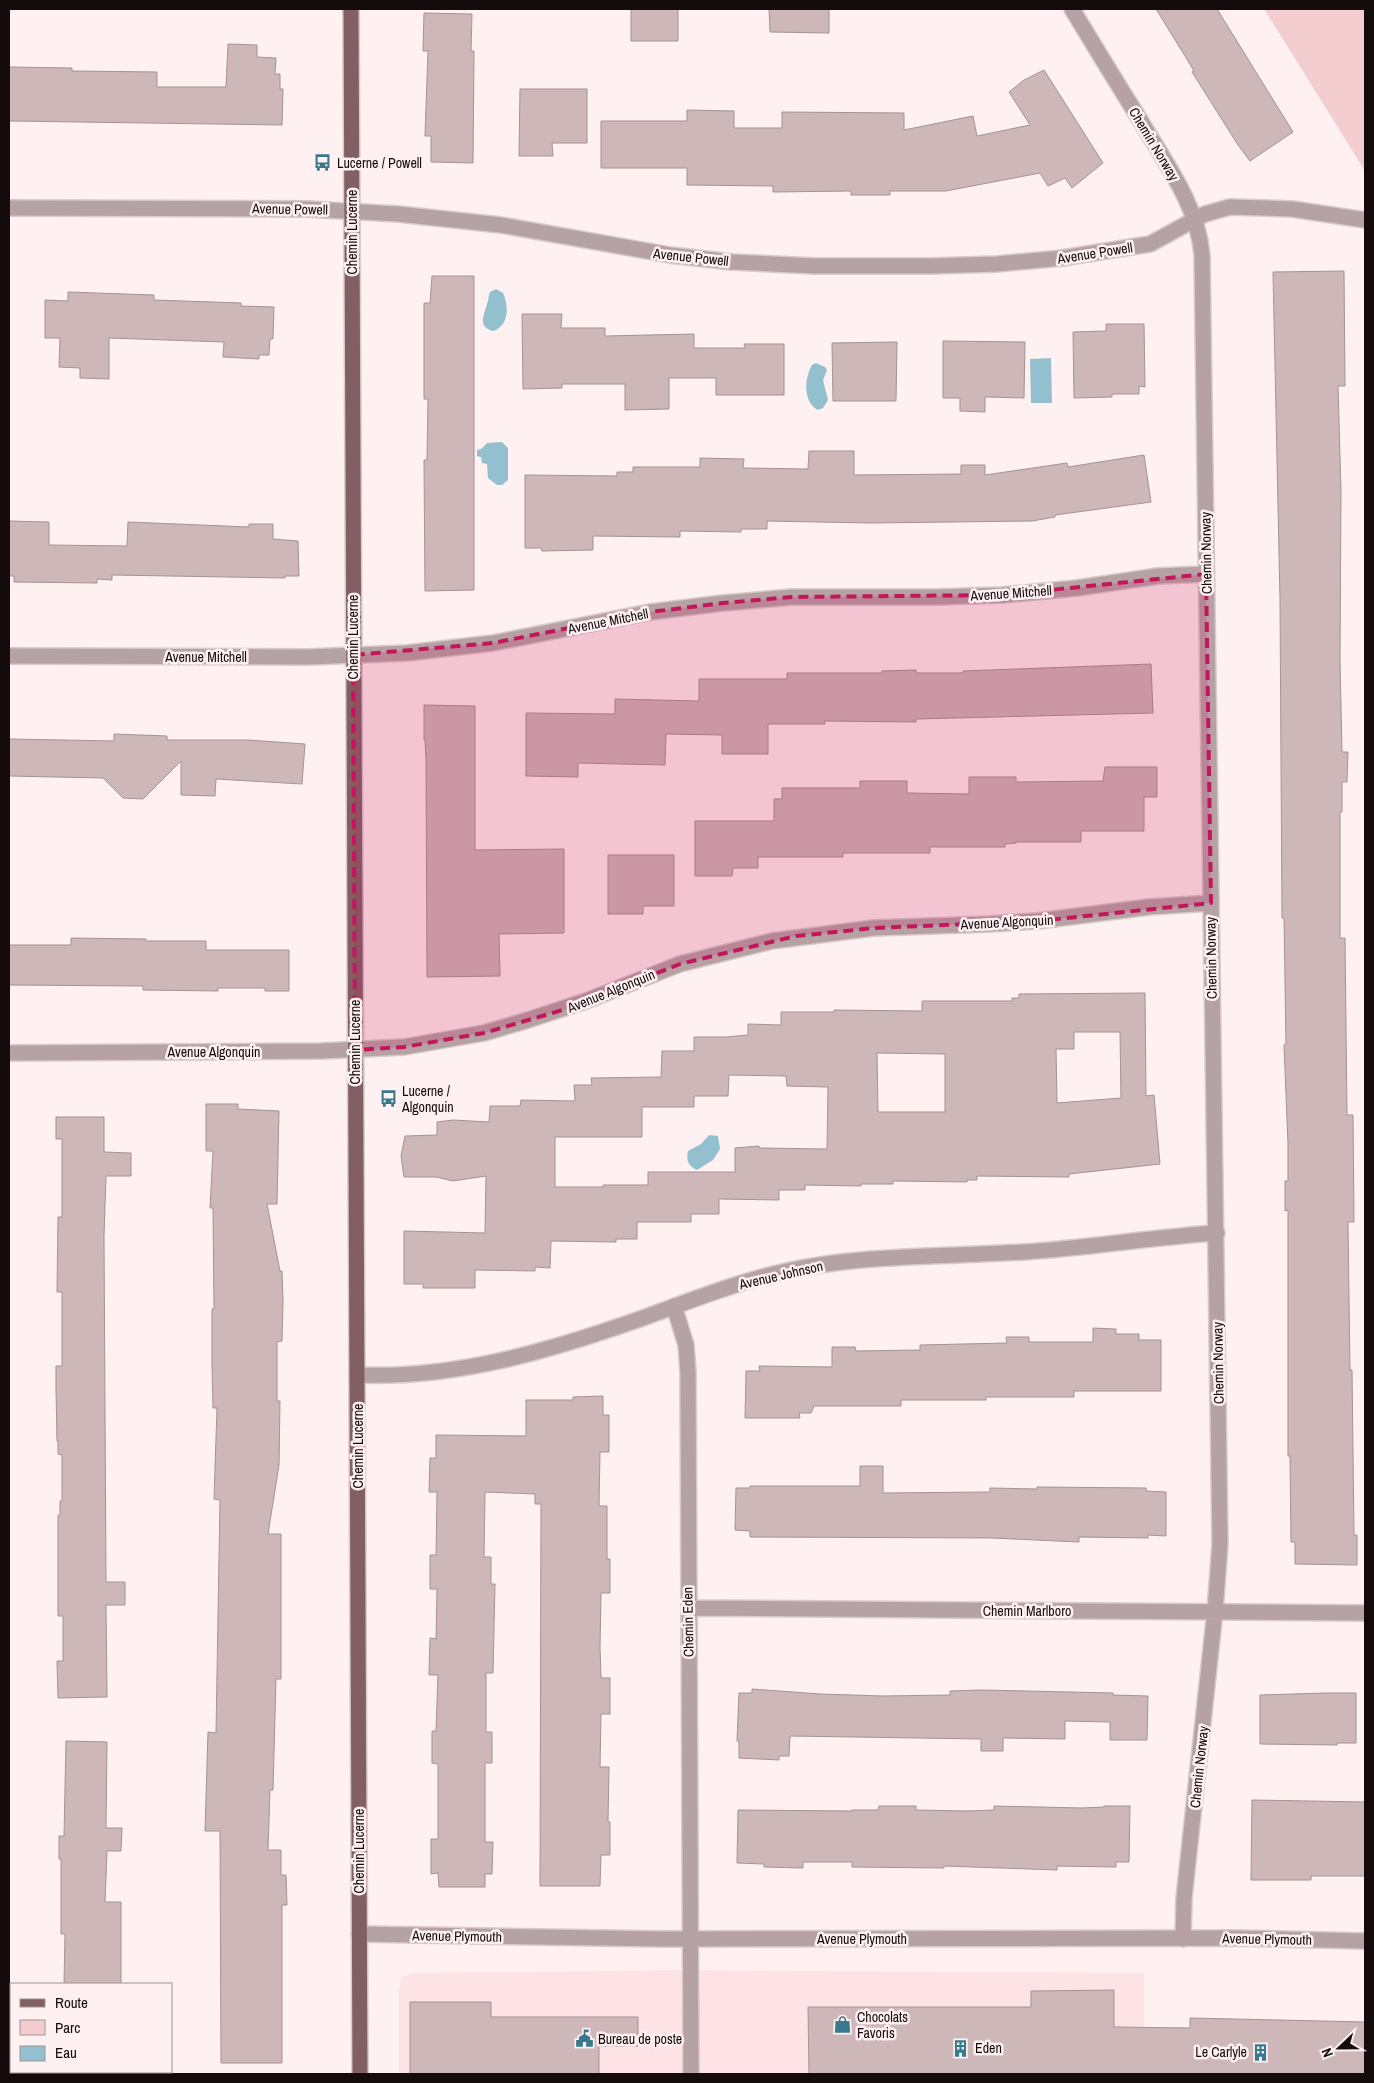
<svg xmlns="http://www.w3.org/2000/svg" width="1374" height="2083" viewBox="0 0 1374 2083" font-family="'Archivo Narrow',sans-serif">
	<rect width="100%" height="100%" fill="#fff0f1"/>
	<path fill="#fde3e5" d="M 673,1970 L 1144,1973 L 1144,2074 L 399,2074 L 399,1988 L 402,1977 L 414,1973 Z"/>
	<path fill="#f4cdd0" d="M 1264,9 L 1365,9 L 1365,171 Z"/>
	<path fill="#93c0cf" d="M 496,289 L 503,293 C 509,306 509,326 493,331 C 477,327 484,315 487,304 C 489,300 488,296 490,292 Z
		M 1051,358 L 1052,403 L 1031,403 L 1030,359 Z
		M 816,363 L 825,367 L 827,370 L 823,380 L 828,400 L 823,408 L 818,410 C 803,402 804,379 812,365 Z
		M 502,442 L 508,448 L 508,480 L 502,485 L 497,485 L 488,478 L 487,464 L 482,463 L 481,457 L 477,456 L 477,450 L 481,449 L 487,443 Z
		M 709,1135 L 718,1136 L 720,1149 L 713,1160 L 697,1170 C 688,1166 686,1160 688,1151 L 701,1144 Z"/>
	<path fill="#ceb7b9" stroke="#a79193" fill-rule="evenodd" d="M 631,9 L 678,9 L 678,41 L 631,41 Z
		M 769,9 L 829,9 L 829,33 L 770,32 Z
		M 1156,9 L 1217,9 L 1293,132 L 1250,161 L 1238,145 L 1192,72 L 1194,71 L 1185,56 Z
		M 424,13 L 472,14 L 471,51 L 474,51 L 473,163 L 431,162 L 431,136 L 425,136 L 428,51 L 423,51 Z
		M 228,44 L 257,45 L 257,57 L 276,58 L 275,74 L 280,74 L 280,89 L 283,89 L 282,125 L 9,121 L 9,67 L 72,68 L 72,71 L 157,72 L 157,87 L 226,87 Z
		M 1044,70 L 1103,163 L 1072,188 L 1065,178 L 1048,186 L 1040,173 L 946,191 L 890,191 L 890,195 L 851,195 L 851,191 L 773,192 L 773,186 L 687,185 L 687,168 L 601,168 L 601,121 L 687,121 L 687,110 L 734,111 L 734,128 L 782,128 L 782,112 L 904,113 L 904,130 L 973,116 L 977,136 L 1030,125 L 1009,92 L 1024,80 Z
		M 520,89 L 587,89 L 587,143 L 552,143 L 553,156 L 519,156 Z
		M 1344,271 L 1345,386 L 1338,386 L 1341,491 L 1340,660 L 1342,752 L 1348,752 L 1347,782 L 1342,782 L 1342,812 L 1340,812 L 1340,938 L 1345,938 L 1347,1115 L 1353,1115 L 1354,1222 L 1348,1222 L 1350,1370 L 1352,1370 L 1354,1535 L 1357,1535 L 1357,1565 L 1295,1564 L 1295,1542 L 1291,1542 L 1290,1456 L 1288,1456 L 1288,1210 L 1285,1211 L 1285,1181 L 1288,1181 L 1288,1144 L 1284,1045 L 1286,1044 L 1284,918 L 1282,918 L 1280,599 L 1273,272 Z
		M 432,276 L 474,276 L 474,590 L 425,591 L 424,460 L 427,460 L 428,399 L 424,399 L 424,303 L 430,303 Z
		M 68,292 L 154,295 L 154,300 L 241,303 L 241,306 L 274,307 L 273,339 L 270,339 L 269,355 L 259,355 L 259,359 L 223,357 L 224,342 L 109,338 L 109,379 L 80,378 L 80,368 L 59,367 L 60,338 L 45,338 L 45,300 L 68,301 Z
		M 522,314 L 562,314 L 561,328 L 605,328 L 605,336 L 694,334 L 694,348 L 745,348 L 744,344 L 784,344 L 784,395 L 716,395 L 716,378 L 669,378 L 669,409 L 625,410 L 625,384 L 562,384 L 562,388 L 523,389 Z
		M 1106,324 L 1144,324 L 1145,387 L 1139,386 L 1139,394 L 1112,394 L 1112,397 L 1074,398 L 1073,332 L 1106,331 Z
		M 943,341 L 1025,342 L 1024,398 L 985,397 L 985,412 L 960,411 L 960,398 L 943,398 Z
		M 897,342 L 896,401 L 833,401 L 832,343 Z
		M 809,451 L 854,451 L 854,475 L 961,474 L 961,465 L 985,465 L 985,475 L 1067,463 L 1068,467 L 1144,455 L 1151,502 L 1055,515 L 1055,517 L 1032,521 L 870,523 L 767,521 L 767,529 L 741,529 L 741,532 L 680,531 L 680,537 L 593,536 L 593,550 L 542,551 L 541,548 L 525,548 L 525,475 L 617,476 L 617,472 L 633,472 L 633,467 L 700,467 L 700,458 L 744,459 L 743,468 L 808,469 Z
		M 9,521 L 49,522 L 49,545 L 127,546 L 128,522 L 249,527 L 249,524 L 273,524 L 273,539 L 298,541 L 299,576 L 285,576 L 285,578 L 112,575 L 112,580 L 97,579 L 97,583 L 14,582 L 14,576 L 9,576 Z
		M 1151,664 L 1153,713 L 916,719 L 916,722 L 824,721 L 825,724 L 768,724 L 768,754 L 722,754 L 722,735 L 666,734 L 665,765 L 578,763 L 578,777 L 526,776 L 526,713 L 615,714 L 615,699 L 699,701 L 699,679 L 787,679 L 787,673 L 882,673 L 882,671 L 916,670 L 916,673 L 963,673 L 963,671 Z
		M 424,705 L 475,706 L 475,850 L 564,849 L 564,933 L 499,934 L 500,976 L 427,977 L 426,759 L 425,740 L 424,740 Z
		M 114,734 L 167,736 L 167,740 L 248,740 L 305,744 L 302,784 L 216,779 L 215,796 L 181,795 L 181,761 L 143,799 L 123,798 L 103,778 L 9,776 L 9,739 L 114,741 Z
		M 1105,767 L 1157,767 L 1157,797 L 1144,797 L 1144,831 L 1081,831 L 1081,842 L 1016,842 L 1016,843 L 1005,844 L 1005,847 L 930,847 L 930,853 L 843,853 L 843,857 L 758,857 L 758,868 L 733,868 L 732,876 L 695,876 L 695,821 L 774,821 L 774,799 L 782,799 L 782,788 L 860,788 L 860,781 L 907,781 L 907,793 L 969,794 L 969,777 L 1016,777 L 1016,782 L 1103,781 Z
		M 608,855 L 674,855 L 674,906 L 643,906 L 643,914 L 608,914 Z
		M 71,938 L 146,939 L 146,941 L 206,941 L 206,950 L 289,950 L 289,991 L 265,991 L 265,988 L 218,988 L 218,991 L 143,990 L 143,986 L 9,985 L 9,945 L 71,945 Z
		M 1145,993 L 1146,1096 L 1154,1095 L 1160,1164 L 1069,1174 L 1069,1177 L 977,1176 L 977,1180 L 967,1180 L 967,1182 L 893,1181 L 893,1184 L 861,1184 L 861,1186 L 805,1185 L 805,1190 L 779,1190 L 779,1200 L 719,1199 L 719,1214 L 691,1214 L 691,1222 L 637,1222 L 637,1239 L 616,1239 L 616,1242 L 551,1241 L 550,1268 L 535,1267 L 535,1271 L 475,1270 L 475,1288 L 423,1288 L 423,1284 L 404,1284 L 404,1231 L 485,1233 L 486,1176 L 453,1181 L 436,1177 L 404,1177 L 401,1156 L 405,1136 L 437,1135 L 437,1122 L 453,1120 L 489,1122 L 490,1106 L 520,1106 L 521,1100 L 575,1101 L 574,1085 L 592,1085 L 591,1078 L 661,1077 L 662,1051 L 694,1051 L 694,1037 L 726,1037 L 748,1035 L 748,1024 L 781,1025 L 781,1012 L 834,1012 L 834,1010 L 922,1011 L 922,1001 L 1012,1001 L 1012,998 L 1019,998 L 1019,994 ZM 1074,1032 L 1120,1032 L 1121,1098 L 1057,1103 L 1056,1049 L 1074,1049 ZM 877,1053 L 945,1054 L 945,1112 L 878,1112 ZM 729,1075 L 786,1076 L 787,1086 L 828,1087 L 827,1149 L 759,1148 L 759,1146 L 735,1148 L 735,1172 L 648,1172 L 648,1185 L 603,1185 L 603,1187 L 555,1187 L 555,1137 L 642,1137 L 642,1107 L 694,1107 L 694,1096 L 728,1096 Z
		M 206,1104 L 238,1104 L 238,1109 L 279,1111 L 277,1204 L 267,1204 L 280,1271 L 282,1271 L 283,1301 L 282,1341 L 277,1342 L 277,1401 L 280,1401 L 279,1465 L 268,1534 L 281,1534 L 281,1679 L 276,1679 L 273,1790 L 270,1790 L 268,1850 L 281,1850 L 281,1875 L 286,1875 L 287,1905 L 282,1905 L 282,2063 L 221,2063 L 220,1831 L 205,1831 L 208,1732 L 216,1733 L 220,1500 L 214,1499 L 217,1408 L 213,1408 L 212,1367 L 212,1309 L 214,1309 L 213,1208 L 210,1208 L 213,1151 L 206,1151 Z
		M 56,1117 L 104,1117 L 104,1152 L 131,1153 L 131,1176 L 106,1176 L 104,1236 L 106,1582 L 125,1582 L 125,1605 L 106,1605 L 107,1697 L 58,1698 L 57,1661 L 63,1661 L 63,1616 L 58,1616 L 58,1515 L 60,1515 L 60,1501 L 62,1501 L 62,1455 L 58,1454 L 58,1441 L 57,1441 L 56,1389 L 56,1366 L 62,1366 L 62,1292 L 57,1292 L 58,1217 L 62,1217 L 62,1139 L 56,1139 Z
		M 1093,1328 L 1116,1329 L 1116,1334 L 1139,1334 L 1139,1340 L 1161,1340 L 1161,1391 L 1074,1391 L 1074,1397 L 986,1397 L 986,1400 L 901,1400 L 901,1406 L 814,1406 L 811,1413 L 799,1413 L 800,1418 L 745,1418 L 746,1371 L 760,1371 L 759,1366 L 832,1367 L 832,1347 L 855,1347 L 856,1351 L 920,1350 L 920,1345 L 1007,1343 L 1006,1337 L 1029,1337 L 1029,1342 L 1093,1342 Z
		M 603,1396 L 603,1415 L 609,1415 L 609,1452 L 600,1452 L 599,1506 L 607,1506 L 607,1559 L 610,1559 L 610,1593 L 601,1593 L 600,1647 L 601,1678 L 610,1678 L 610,1714 L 601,1714 L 600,1767 L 609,1767 L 608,1822 L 610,1822 L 610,1855 L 601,1855 L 600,1886 L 540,1886 L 541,1504 L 535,1504 L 535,1494 L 485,1492 L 484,1557 L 491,1557 L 491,1584 L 495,1584 L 493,1673 L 486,1673 L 486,1732 L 492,1732 L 492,1763 L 485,1763 L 485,1842 L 493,1842 L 492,1874 L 485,1874 L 485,1887 L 439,1887 L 438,1873 L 431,1874 L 431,1839 L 438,1839 L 438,1764 L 432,1763 L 432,1731 L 436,1731 L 438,1675 L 429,1675 L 430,1638 L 436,1639 L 437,1589 L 430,1589 L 430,1555 L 436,1555 L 437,1492 L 429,1492 L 430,1458 L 436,1458 L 436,1435 L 526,1436 L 526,1400 L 573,1400 L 573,1397 Z
		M 860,1466 L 883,1466 L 883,1493 L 990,1492 L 990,1488 L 1037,1489 L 1037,1487 L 1146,1488 L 1146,1491 L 1166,1492 L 1166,1536 L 1148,1535 L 1148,1538 L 1079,1537 L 1079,1542 L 992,1538 L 750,1537 L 750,1531 L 735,1530 L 736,1488 L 750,1488 L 750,1486 L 860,1486 Z
		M 752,1689 L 820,1694 L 883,1696 L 950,1695 L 950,1691 L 982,1690 L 1113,1693 L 1113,1695 L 1148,1696 L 1147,1740 L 1110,1740 L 1110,1722 L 1065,1721 L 1065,1739 L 1003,1738 L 1003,1751 L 981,1751 L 981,1739 L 790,1736 L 789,1756 L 779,1756 L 779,1760 L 739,1758 L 739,1741 L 737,1741 L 739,1693 L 752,1693 Z
		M 1326,1693 L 1356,1693 L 1356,1743 L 1337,1743 L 1337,1745 L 1260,1744 L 1260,1695 Z
		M 66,1741 L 107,1742 L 106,1828 L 122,1828 L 121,1851 L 107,1851 L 105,1902 L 121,1902 L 121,1984 L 64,1984 L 65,1934 L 61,1934 L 61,1859 L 59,1859 L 59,1836 L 64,1836 Z
		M 1252,1800 L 1365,1802 L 1365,1876 L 1311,1876 L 1311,1880 L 1251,1880 Z
		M 879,1806 L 916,1806 L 916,1810 L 968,1811 L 994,1810 L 994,1806 L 1082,1808 L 1104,1807 L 1104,1806 L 1130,1806 L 1129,1862 L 1116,1862 L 1116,1867 L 1057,1866 L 1057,1870 L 944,1866 L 944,1868 L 852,1867 L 852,1862 L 803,1862 L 803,1868 L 764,1867 L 764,1864 L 737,1863 L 738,1810 L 852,1811 L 852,1810 L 878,1810 Z
		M 1114,1990 L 1114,2027 L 1190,2028 L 1190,2018 L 1365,2022 L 1365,2074 L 809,2074 L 808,2007 L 1031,2007 L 1031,1991 Z
		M 410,2002 L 491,2002 L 491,2017 L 638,2017 L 638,2046 L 599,2046 L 599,2074 L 410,2074 Z"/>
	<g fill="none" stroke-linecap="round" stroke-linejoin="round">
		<defs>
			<path id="minor" d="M 1072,9 C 1095,47 1118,85 1142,123 C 1166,164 1198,206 1202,255 L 1220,1544 L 1215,1611 L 1184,1898 L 1183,1939
				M 9,208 L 308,209 L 398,214 L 501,225 L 670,255 L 732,262 L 815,266 L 930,266 L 997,264 L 1062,258 L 1150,244 L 1205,214 L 1230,207 L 1292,209 L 1365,220
				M 9,656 L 308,657 L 407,653 L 493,643 L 650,612 L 723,603 L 792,597 L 937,597 L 1002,595 L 1077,588 L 1158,576 L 1206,574
				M 9,1053 L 321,1051 L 404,1047 L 484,1033 L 525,1021 L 586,1001 L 680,964 L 772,941 L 874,928 L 989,924 L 1038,921 L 1149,907 L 1211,903
				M 674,1306 L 686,1345 L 688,1372 L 691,2074
				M 357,1375 C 455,1379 549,1351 640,1319 C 687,1302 734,1283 782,1272 C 862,1254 943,1257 1024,1252 C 1088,1248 1152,1237 1217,1233
				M 689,1608 L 1365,1613
				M 359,1934 L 664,1939 L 1234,1938 L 1365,1941"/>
			<path id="major" d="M 351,9 L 360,2074"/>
		</defs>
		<use href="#minor" stroke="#d9cbcc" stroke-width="18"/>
		<use href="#major" stroke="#d9cbcc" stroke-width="18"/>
		<use href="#minor" stroke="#b6a2a4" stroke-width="15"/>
		<use href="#major" stroke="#815f63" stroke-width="15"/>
	</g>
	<path fill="#c2185b" fill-opacity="0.2" stroke="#c2185b" stroke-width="4" stroke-dasharray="10 6" stroke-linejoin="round" d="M 1206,574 L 1211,903 L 1038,921 L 874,928 L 796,936 L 680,964 L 566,1009 L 484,1033 L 404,1047 L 355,1050 L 353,655 L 493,643 L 650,612 L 723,603 L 792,597 L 1002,595 Z"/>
	<defs>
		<symbol id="bus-bare" viewBox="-9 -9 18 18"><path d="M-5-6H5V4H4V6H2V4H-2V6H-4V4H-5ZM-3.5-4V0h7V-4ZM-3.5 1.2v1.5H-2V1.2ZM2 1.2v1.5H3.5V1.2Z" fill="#39798d" stroke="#fff0f1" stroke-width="2.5" paint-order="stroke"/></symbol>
		<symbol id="shop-bare" viewBox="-9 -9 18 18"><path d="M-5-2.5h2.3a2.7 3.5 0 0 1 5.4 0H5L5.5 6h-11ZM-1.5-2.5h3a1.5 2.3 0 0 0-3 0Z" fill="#39798d" stroke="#fff0f1" stroke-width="2.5" paint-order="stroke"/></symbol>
		<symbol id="civic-bare" viewBox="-9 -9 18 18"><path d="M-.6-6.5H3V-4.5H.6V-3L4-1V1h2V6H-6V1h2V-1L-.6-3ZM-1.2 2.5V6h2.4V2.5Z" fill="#39798d" stroke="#fff0f1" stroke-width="2.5" paint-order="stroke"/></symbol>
		<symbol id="building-bare" viewBox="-9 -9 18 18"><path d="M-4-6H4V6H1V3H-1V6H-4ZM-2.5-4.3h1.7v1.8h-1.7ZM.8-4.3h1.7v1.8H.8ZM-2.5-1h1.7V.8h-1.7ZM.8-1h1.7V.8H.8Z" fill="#39798d" stroke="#fff0f1" stroke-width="2.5" paint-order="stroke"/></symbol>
	</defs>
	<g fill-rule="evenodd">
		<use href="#bus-bare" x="310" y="150" width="25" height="25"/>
		<use href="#bus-bare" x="376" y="1086" width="25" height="25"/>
		<use href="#shop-bare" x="830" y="2012" width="25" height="25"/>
		<use href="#civic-bare" x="572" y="2026" width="25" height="25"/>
		<use href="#building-bare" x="948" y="2036" width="25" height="25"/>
		<use href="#building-bare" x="1248" y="2040" width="25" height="25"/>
	</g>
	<g text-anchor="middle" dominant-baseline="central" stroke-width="5" stroke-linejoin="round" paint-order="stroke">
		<g font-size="14" fill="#130b0c" stroke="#fff0f1">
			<text transform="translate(1154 144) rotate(59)">Chemin Norway</text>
			<text transform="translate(290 209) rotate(1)">Avenue Powell</text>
			<text transform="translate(352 232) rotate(-90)">Chemin Lucerne</text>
			<text transform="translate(1095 253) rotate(-9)">Avenue Powell</text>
			<text transform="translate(691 257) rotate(6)">Avenue Powell</text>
			<text transform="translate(1206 553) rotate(-91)">Chemin Norway</text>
			<text transform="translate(1011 593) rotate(-4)">Avenue Mitchell</text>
			<text transform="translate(608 621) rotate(-11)">Avenue Mitchell</text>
			<text transform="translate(353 637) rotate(-90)">Chemin Lucerne</text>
			<text x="206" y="657">Avenue Mitchell</text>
			<text transform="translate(1007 922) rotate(-3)">Avenue Algonquin</text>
			<text transform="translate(1211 958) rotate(-91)">Chemin Norway</text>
			<text transform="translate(611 991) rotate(-22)">Avenue Algonquin</text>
			<text transform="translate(355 1042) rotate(-90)">Chemin Lucerne</text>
			<text x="214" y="1052">Avenue Algonquin</text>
			<text transform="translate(781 1275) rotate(-13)">Avenue Johnson</text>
			<text transform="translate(1218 1363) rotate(-91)">Chemin Norway</text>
			<text transform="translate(358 1446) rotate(-90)">Chemin Lucerne</text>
			<text x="1027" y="1611">Chemin Marlboro</text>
			<text transform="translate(688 1622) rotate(-91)">Chemin Eden</text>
			<text transform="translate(1199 1767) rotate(-84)">Chemin Norway</text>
			<text transform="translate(359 1851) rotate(-90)">Chemin Lucerne</text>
			<text transform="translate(457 1936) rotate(1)">Avenue Plymouth</text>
			<text x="862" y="1939">Avenue Plymouth</text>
			<text transform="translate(1267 1939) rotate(1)">Avenue Plymouth</text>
		</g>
		<g font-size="14" fill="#130b0c" stroke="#fff0f1" text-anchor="start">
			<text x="337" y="163">Lucerne / Powell</text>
			<text x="402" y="1091">Lucerne /<tspan x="402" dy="16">Algonquin</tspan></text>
			<text x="857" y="2017">Chocolats<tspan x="857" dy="16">Favoris</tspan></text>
			<text x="598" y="2039">Bureau de poste</text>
			<text x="975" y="2048">Eden</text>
			<text x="1247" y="2052" text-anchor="end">Le Carlyle</text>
		</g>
	</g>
	<rect width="1374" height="2083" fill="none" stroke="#130b0c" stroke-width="20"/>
	<rect x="10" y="1983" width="162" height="90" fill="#fff0f1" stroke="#a19495"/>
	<rect x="20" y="1999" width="25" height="8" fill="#815f63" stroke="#a19495"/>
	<text x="55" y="2008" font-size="15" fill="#130b0c">Route</text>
	<rect x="20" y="2020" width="25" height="15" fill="#f4cdd0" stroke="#a19495"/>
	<text x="55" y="2033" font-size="15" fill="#130b0c">Parc</text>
	<rect x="20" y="2046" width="25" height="15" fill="#93c0cf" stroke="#a19495"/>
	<text x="55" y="2058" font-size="15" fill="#130b0c">Eau</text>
	<g transform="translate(1339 2048) rotate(248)" stroke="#fff0f1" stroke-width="4" paint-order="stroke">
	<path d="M0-4L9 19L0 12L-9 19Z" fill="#130b0c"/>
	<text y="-8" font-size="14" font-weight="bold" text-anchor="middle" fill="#130b0c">N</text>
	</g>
</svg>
